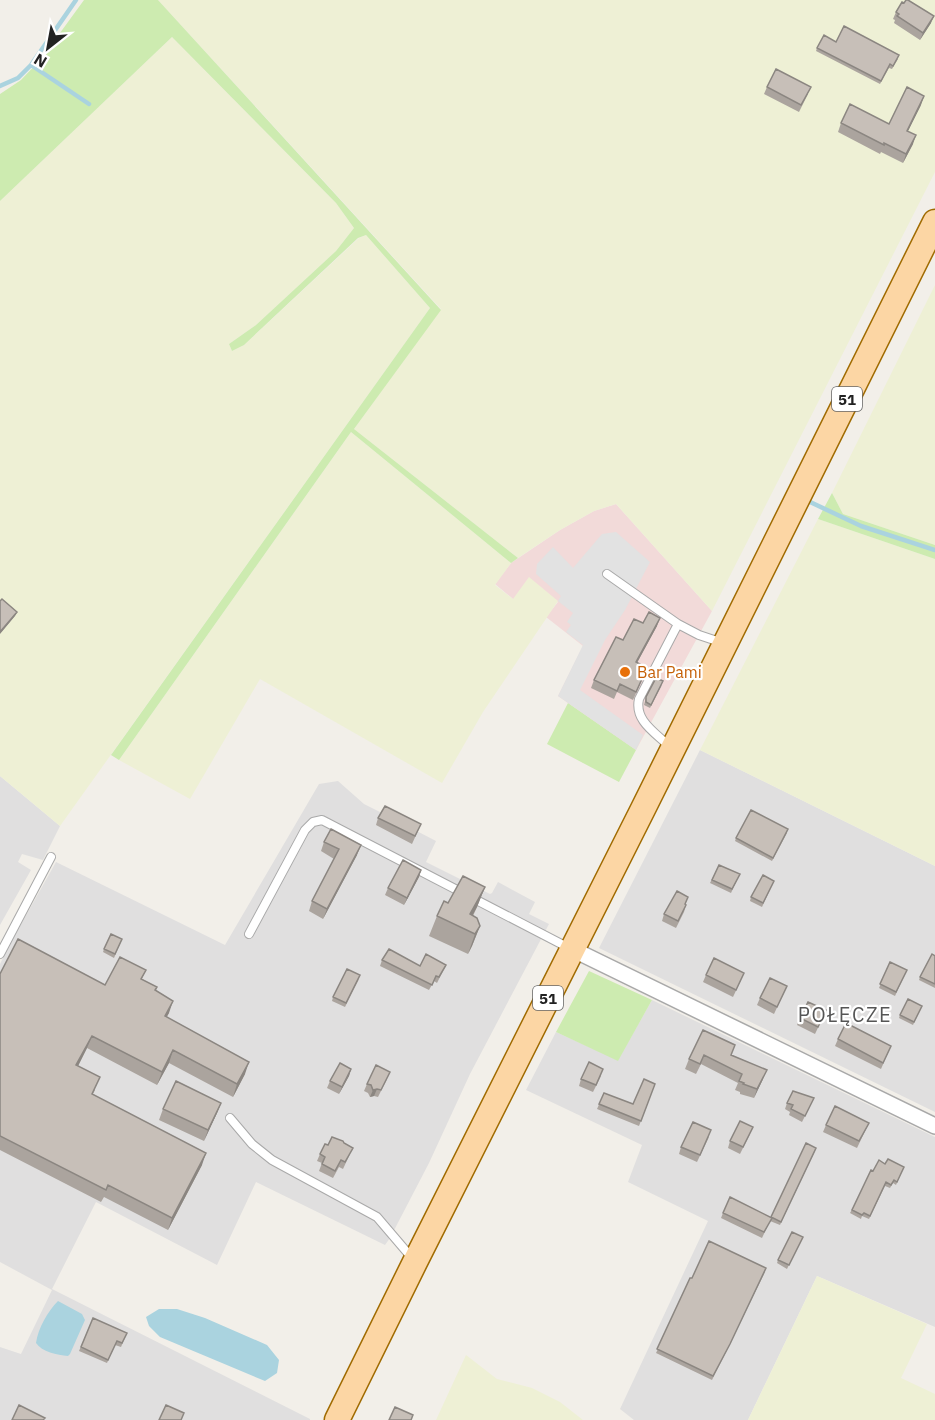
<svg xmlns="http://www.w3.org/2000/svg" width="935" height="1420" viewBox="0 0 935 1420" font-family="'IBM Plex Sans',sans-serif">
	<rect width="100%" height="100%" fill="#f2efe9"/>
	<path fill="#e0dfdf" d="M 700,750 L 935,866 L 935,1112 L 599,948 Z
		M 0,776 L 60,826 L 43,860 L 22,854 L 18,862 L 31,870 L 0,925 Z
		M 338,781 L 364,804 L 382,813 L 436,841 L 426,862 L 490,894 L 492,893 L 498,882 L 535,902 L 529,914 L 549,924 L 470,1074 L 429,1163 L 390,1238 L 385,1245 L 256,1182 L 217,1265 L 96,1202 L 52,1289 L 310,1419 L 310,1420 L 0,1420 L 0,1347 L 21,1354 L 52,1290 L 0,1262 L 0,964 L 10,944 L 56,862 L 225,945 L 319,784 Z
		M 652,1000 L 935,1137 L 935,1327 L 817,1276 L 748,1420 L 634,1420 L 620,1409 L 708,1221 L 628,1182 L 642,1145 L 526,1090 L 556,1032 L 618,1060 Z"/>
	<path fill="#f2dad9" d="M 616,504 L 712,611 L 636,750 L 558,696 L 583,646 L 546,617 L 558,602 L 513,599 L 495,584 L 511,563 L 560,530 L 594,511 Z"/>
	<path fill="#eef0d5" d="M 158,0 L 935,0 L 935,172 L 712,611 L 616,504 L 594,511 L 560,530 L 518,558 L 354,429 L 441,309 Z
		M 172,37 L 336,203 L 354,228 L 336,251 L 256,325 L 229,344 L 232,351 L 244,345 L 359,238 L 366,235 L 430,308 L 60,826 L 0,776 L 0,201 Z
		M 935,285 L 935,545 L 843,514 L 832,493 Z
		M 351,432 L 511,563 L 495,585 L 513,599 L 529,577 L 558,601 L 483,712 L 442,783 L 260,679 L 190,799 L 119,760 Z
		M 818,519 L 935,559 L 935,866 L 700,750 Z
		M 817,1276 L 927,1324 L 901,1378 L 935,1394 L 935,1420 L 748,1420 Z
		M 466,1355 L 497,1379 L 532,1388 L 560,1402 L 583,1420 L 436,1420 Z"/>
	<path fill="#cdebb0" d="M 84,0 L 158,0 L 441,310 L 354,429 L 518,558 L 511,563 L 351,432 L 119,760 L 111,755 L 430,308 L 366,235 L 358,238 L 244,345 L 232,351 L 229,344 L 256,325 L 336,251 L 354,228 L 336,203 L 172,37 L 0,201 L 0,94 L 21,80 L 41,59 Z
		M 832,493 L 843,514 L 935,545 L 935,559 L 818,519 Z
		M 568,703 L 636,750 L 619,782 L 547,744 Z
		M 589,971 L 652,1000 L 618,1061 L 556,1032 Z"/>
	<path fill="#e2e2e2" d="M 616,532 L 650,562 L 625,610 L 605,640 L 580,690 L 643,735 L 636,750 L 558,696 L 583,645 L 566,632 L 571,625 L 567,622 L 573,613 L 558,601 L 561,596 L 536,574 L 537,564 L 553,547 L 573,568 L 602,534 Z"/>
	<path fill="#aad3df" d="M 58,1301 L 82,1314 L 85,1320 L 70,1354 L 68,1356 C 57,1355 42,1352 36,1343 C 38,1328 48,1311 58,1301 Z
		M 159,1309 L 177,1309 L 205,1318 L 267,1345 L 279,1360 L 277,1373 L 265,1381 L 160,1337 L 149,1326 L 146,1317 Z"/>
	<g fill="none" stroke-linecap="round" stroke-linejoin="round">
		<path stroke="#aad3df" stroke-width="4.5" d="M 31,65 L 89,104
			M 0,86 L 18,78 L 31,65 L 76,0
			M 808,501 L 861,526 L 935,550"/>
		<defs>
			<path id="lane" d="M 607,574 L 678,624
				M 670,747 C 656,733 634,721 639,699 L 678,624 L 699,635 L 723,643
				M 249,934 L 305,830 L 313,822 L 322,820 L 571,949
				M 0,954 L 51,857
				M 230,1118 L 252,1144 L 272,1160 L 377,1217 L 412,1258"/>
			<path id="street" d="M 572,949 L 935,1126"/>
			<path id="primary" d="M 337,1420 L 415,1262 L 643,809 L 935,222"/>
		</defs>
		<use href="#lane" stroke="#a9a9a9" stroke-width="10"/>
		<use href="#street" stroke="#a9a9a9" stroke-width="18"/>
		<use href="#primary" stroke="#a06b00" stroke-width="27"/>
		<use href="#lane" stroke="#fff" stroke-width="8"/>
		<use href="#street" stroke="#fff" stroke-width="15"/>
		<use href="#primary" stroke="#fcd6a4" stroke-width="24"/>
	</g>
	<path fill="#aba49e" d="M 896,12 L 931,23 L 920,40 L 894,23 L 895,20 L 893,19 Z
		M 836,42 L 898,59 L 892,69 L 889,68 L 880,84 L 816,51 L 817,48 Z
		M 767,87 L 808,94 L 799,112 L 764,94 Z
		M 921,105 L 908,131 L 913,144 L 903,163 L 881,152 L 880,154 L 838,132 L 841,123 L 889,124 Z
		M 643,623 L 657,626 L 637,663 L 647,668 L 633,700 L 617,692 L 614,699 L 591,688 L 594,680 Z
		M 662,685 L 650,708 L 644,705 L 646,697 Z
		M 378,818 L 421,824 L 412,844 L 376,825 Z
		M 787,833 L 772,861 L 735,841 L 736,838 Z
		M 324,842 L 357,855 L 323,919 L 309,911 L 312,901 L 334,859 L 321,851 Z
		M 719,865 L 738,878 L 731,893 L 710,883 Z
		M 421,870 L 419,877 L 404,905 L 385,895 L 388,888 Z
		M 774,881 L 762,907 L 750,901 L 751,897 Z
		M 485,887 L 477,907 L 473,916 L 480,926 L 472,946 L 468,954 L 429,936 L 437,916 L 448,903 Z
		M 685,904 L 686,905 L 684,912 L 676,928 L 662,921 L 664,914 Z
		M 122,939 L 114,958 L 103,952 L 104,949 Z
		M 935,956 L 935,988 L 919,980 L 920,977 Z
		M 382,960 L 420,966 L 446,965 L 437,983 L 434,981 L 429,990 L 380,966 Z
		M 890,962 L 907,970 L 895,996 L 879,988 Z
		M 146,970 L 142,979 L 157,987 L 156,991 L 169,1013 L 166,1017 L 245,1074 L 233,1097 L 169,1063 L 157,1085 L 87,1048 L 78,1066 L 95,1090 L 93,1094 L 202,1165 L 168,1230 L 104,1197 L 101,1202 L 0,1150 L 0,974 L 105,985 Z
		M 706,975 L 741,980 L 733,997 L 703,982 Z
		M 359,979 L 345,1007 L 332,1001 L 333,997 Z
		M 787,986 L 774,1014 L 757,1005 L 760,998 Z
		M 922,1006 L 913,1025 L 899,1018 L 900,1015 Z
		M 823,1017 L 815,1034 L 797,1025 L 800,1018 Z
		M 703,1030 L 732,1055 L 763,1079 L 754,1098 L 740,1094 L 740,1092 L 735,1090 L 738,1083 L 701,1064 L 696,1074 L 685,1069 L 689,1059 Z
		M 838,1039 L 891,1046 L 881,1069 L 835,1046 Z
		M 351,1069 L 349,1076 L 339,1094 L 327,1088 L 330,1081 Z
		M 601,1076 L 593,1092 L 579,1086 L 581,1079 Z
		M 387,1079 L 378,1097 L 374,1096 L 370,1097 L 368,1093 L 364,1091 L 367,1084 Z
		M 655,1084 L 639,1126 L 597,1109 L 604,1093 L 633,1104 L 638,1095 Z
		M 814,1098 L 802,1122 L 789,1115 L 790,1112 L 785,1109 L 787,1103 Z
		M 221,1103 L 217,1113 L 204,1141 L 159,1120 L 163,1109 Z
		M 869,1123 L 857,1148 L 823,1132 L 826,1125 Z
		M 750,1134 L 740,1154 L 728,1148 L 730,1141 Z
		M 709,1137 L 697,1162 L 679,1154 L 681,1147 Z
		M 344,1143 L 350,1154 L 343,1169 L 339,1167 L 333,1178 L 319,1171 L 322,1163 L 317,1161 L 320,1154 L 328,1145 Z
		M 815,1151 L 780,1225 L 770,1221 L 762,1238 L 721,1218 L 723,1213 L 771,1217 Z
		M 885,1164 L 904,1167 L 896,1185 L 893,1183 L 890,1188 L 885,1186 L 869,1219 L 862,1216 L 861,1219 L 850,1213 L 873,1171 Z
		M 801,1240 L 787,1269 L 777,1263 L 778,1260 Z
		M 765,1272 L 728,1348 L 712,1380 L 656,1353 L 692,1278 Z
		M 93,1318 L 127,1333 L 121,1347 L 115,1345 L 107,1363 L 79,1351 Z"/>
	<path fill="#8b8681" d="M 934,16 L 931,23 L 920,40 L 923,33 Z
		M 924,96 L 921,105 L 904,139 L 907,131 Z
		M 916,135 L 913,144 L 903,163 L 906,154 Z
		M 17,612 L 15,616 L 0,634 L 0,632 Z
		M 660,618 L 657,626 L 633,670 L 636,662 Z
		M 361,845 L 357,855 L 323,919 L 327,909 Z
		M 421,870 L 419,877 L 404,905 L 407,898 Z
		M 485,887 L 477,907 L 465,929 L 470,914 Z
		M 480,926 L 472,946 L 468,954 L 475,934 Z
		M 173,1001 L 169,1013 L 160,1029 L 165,1016 Z
		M 92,1036 L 87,1048 L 72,1078 L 76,1065 Z
		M 173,1050 L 169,1063 L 157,1085 L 162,1072 Z
		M 249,1062 L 245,1074 L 233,1097 L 237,1084 Z
		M 351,1069 L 349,1076 L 339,1094 L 342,1087 Z
		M 767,1070 L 763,1079 L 754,1098 L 757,1089 Z
		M 377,1089 L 374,1096 L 370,1097 L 373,1090 Z
		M 221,1103 L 217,1113 L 204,1141 L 208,1130 Z
		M 206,1153 L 202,1165 L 168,1230 L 172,1218 Z"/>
	<path fill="#c7bfb8" stroke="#8b8681" stroke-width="1.5" d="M 906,0 L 908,0 L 934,16 L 923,33 L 897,16 L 899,14 L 896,12 L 902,2 L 904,3 Z
		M 844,26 L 899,55 L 893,66 L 890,64 L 881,81 L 817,48 L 824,35 L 836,42 Z
		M 776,69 L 811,87 L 801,105 L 767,87 Z
		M 907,87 L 924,96 L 907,131 L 916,135 L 906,154 L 884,143 L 884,145 L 841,123 L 850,104 L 889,124 Z
		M 2,599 L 17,612 L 0,632 L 0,601 Z
		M 649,612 L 660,618 L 636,662 L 647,668 L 636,692 L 620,684 L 617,691 L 594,680 L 616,637 L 623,640 L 634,619 L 643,623 Z
		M 656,678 L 663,681 L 651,705 L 646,702 L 646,697 Z
		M 385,806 L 421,824 L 415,836 L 378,818 Z
		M 751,810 L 788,829 L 773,858 L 736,838 Z
		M 331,829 L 361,845 L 327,909 L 312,901 L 339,849 L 324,842 Z
		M 403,860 L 421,870 L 407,898 L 388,888 Z
		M 719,865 L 740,874 L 732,889 L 712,880 Z
		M 763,875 L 774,881 L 763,903 L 751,897 Z
		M 463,876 L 485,887 L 470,914 L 477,918 L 480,926 L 475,934 L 437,916 L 444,901 L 448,903 Z
		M 677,891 L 688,897 L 685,904 L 686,905 L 678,921 L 664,914 Z
		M 111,934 L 122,939 L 115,954 L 104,949 Z
		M 18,939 L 105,985 L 120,957 L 146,970 L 141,979 L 157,987 L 155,990 L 173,1001 L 165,1016 L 249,1062 L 237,1084 L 173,1050 L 162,1072 L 92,1036 L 76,1065 L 100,1077 L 92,1094 L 206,1153 L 172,1218 L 108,1185 L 106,1190 L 0,1136 L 0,974 Z
		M 389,949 L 420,966 L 426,954 L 446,965 L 439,977 L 436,976 L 432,985 L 382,960 Z
		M 932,954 L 935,956 L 935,984 L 920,977 Z
		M 714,958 L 744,973 L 736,990 L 706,975 Z
		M 890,962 L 907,970 L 896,992 L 880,984 Z
		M 347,969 L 360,975 L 346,1003 L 333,997 Z
		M 770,978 L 787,986 L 777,1007 L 760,998 Z
		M 908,999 L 922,1006 L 914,1022 L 900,1015 Z
		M 808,1002 L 826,1010 L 818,1027 L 800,1018 Z
		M 846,1023 L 891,1046 L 883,1063 L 838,1039 Z
		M 703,1030 L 735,1045 L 731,1055 L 767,1070 L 757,1089 L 743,1084 L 744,1083 L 739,1081 L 742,1074 L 704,1055 L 700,1064 L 689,1059 Z
		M 589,1062 L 603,1069 L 596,1085 L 581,1079 Z
		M 340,1063 L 351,1069 L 342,1087 L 330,1081 Z
		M 376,1065 L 390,1072 L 381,1090 L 377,1089 L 373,1090 L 371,1085 L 367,1084 Z
		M 644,1079 L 655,1084 L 641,1121 L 599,1104 L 604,1093 L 633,1104 Z
		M 176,1081 L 221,1103 L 208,1130 L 163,1109 Z
		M 793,1091 L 814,1098 L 805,1116 L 791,1109 L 793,1105 L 787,1103 Z
		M 835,1106 L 869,1123 L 859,1141 L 826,1125 Z
		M 740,1121 L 753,1127 L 743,1147 L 730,1141 Z
		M 693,1122 L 711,1130 L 700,1155 L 681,1147 Z
		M 332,1137 L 343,1141 L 344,1143 L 353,1148 L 345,1162 L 341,1160 L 335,1171 L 322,1164 L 325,1157 L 320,1154 L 325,1144 L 328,1145 Z
		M 806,1143 L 816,1148 L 781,1222 L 771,1217 Z
		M 888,1159 L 904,1167 L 897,1182 L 894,1180 L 891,1185 L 886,1182 L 870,1216 L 864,1213 L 862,1215 L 852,1210 L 871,1170 L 873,1171 L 879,1160 L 885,1164 Z
		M 730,1197 L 772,1218 L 764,1232 L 723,1213 Z
		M 792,1232 L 803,1237 L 789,1265 L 778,1260 Z
		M 709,1241 L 766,1268 L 730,1344 L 713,1376 L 657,1349 L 690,1278 L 692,1278 Z
		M 93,1318 L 127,1333 L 122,1343 L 117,1341 L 108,1360 L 81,1347 Z
		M 19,1405 L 45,1418 L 43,1420 L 12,1420 Z
		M 166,1405 L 184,1413 L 181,1420 L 159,1420 Z
		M 395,1407 L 413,1415 L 411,1420 L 389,1420 Z"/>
	<circle fill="#e8710a" stroke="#fff" stroke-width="2" cx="625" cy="672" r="6"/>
	<g text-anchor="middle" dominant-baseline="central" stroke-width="4.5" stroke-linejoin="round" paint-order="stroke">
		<g fill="#fff" stroke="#646464" stroke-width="1.5">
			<rect x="832" y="387" width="30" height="24" rx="4.5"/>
			<rect x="533" y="986" width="30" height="24" rx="4.5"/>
		</g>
		<g font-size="15" font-weight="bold" fill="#222">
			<text x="847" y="399">51</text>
			<text x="548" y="998">51</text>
		</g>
		<g font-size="16" fill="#c56008" stroke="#fff" text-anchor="start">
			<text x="637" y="672">Bar Pami</text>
		</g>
		<g font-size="20" letter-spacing="1.5" fill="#555" stroke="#fff">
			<text x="845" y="1014">POŁĘCZE</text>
		</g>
	</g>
	<g transform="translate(48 48) rotate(211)" stroke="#ffffff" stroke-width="4.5" paint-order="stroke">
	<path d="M0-4.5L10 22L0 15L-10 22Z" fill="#222222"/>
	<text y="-9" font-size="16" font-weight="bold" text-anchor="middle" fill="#222222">N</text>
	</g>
</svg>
